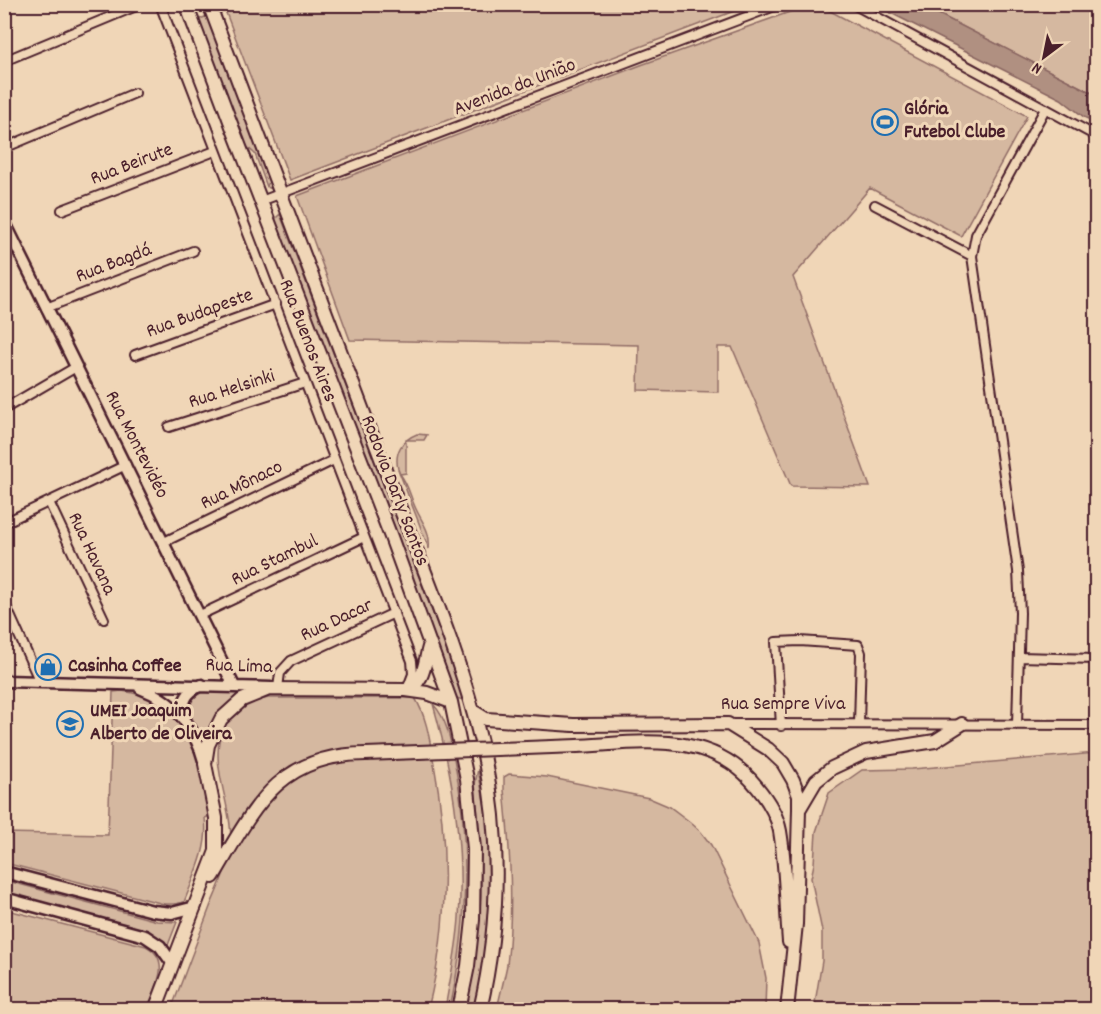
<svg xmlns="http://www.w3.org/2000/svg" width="1101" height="1014" viewBox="0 0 1101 1014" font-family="Dekko,sans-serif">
	<rect width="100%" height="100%" fill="#f0d6b7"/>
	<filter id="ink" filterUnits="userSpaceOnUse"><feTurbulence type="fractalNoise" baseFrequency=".0167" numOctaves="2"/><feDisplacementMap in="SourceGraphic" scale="12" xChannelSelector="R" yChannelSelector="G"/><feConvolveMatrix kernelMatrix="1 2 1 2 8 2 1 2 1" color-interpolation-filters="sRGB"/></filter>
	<g filter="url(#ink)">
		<path fill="#d5b8a0" stroke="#906c66" stroke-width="1.5" d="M 812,4 L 819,5 L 1027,116 L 961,236 L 870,188 L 793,277 L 870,487 L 791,486 L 732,347 L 718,347 L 718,392 L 638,390 L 639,345 L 350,340 L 297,196 L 641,65 Z
			M 223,5 L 750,5 L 290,180 Z
			M 921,5 L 1096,5 L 1096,95 Z
			M 207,16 L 274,190 L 267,187 L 255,154 L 245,145 L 198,20 Z
			M 280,214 L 450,658 L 463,700 L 453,697 L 273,221 Z
			M 417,434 L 427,435 L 424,440 L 406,440 L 406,473 L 400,474 C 409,485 410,497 416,509 C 423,524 431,532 429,549 L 398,469 C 394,452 402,440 417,434 Z
			M 122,691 C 193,700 197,759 212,815 L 205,818 C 209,848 195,874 184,902 L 175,904 L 164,904 L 5,863 L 4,833 L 108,835 L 113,692 Z
			M 199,691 L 236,692 L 240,695 L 217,715 L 204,739 C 194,720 180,709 199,691 Z
			M 268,698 L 415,698 C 427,717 430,742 434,764 C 449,845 448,929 428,1009 L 171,1010 C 184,975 197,941 210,907 C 217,890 227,870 230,851 C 236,810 208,768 222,730 C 229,710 250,702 268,698 Z
			M 433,704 C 448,720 451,743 455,764 C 471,846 467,928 450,1009 L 445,1009 C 450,979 457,949 459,918 C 464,846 453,774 433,704 Z
			M 1096,753 L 1096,1009 L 814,1009 L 822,961 L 822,931 L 811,878 L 814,864 L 816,832 L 829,793 L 862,770 L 912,769 Z
			M 478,769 C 481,787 485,805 488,824 C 495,886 486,949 474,1009 L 466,1010 L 477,943 L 481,897 L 481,849 L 475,784 Z
			M 509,774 L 547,777 L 649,798 L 670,807 L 690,822 L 701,832 L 711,845 L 759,943 L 766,978 L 765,1009 L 497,1009 C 500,995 504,980 507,965 C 514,907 510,848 504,790 L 504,777 Z
			M 4,880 L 157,921 L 177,922 L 168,945 L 146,930 L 5,892 Z
			M 4,909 L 146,946 C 173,960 155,988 147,1009 L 5,1009 Z"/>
		<path fill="#b09081" stroke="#87635f" stroke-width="1.5" d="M 875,5 L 921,5 L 1096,95 L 1096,123 L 1084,117 L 1061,99 Z"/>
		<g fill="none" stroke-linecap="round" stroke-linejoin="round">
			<defs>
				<path id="street" d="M 160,4 L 412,661 L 413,674 L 408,687
					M 853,4 L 1096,136
					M 4,61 L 141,4
					M 4,148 L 135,93
					M 261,201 L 780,4
					M 875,205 L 972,256
					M 62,210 L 215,151
					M 46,308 L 193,251
					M 135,355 L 276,304
					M 4,409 L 76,367
					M 169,427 L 305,383
					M 49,502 L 104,619
					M 4,523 L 126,465
					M 164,542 L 334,460
					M 4,602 L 40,682
					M 200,615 L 364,537
					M 1019,657 L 1096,659
					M 278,688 L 280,673 L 291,661 L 394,613
					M 732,724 L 1096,725
					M 1017,725 L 1020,613 L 1018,571 L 972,256 L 976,235 L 1045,109
					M 781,726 L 776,642 L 800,641 L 858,645 L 861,653 L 859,724"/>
				<path id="secondary" d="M 4,221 L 234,686
					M 4,681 L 271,688
					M 140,688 C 175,701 196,729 205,764
					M 185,720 C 180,704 186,691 202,685
					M 4,872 L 153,911 L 172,913 L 195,907
					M 4,898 L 145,936 L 160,946 L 173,964"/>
				<path id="primary" d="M 186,4 L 233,129 L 391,537 L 451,702 L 467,779 L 474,849 L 473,920 L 468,966 L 459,1010
					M 209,4 C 266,157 325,308 382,461 C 417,555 459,648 482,746 C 501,833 500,923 480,1010
					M 406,690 L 427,693 L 451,702
					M 473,711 L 486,719 L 573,725 L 728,724 L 768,749 L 783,763 L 793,780 L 799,796 L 799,809 L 796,924 L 787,1010
					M 577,746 C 642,743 711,729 757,787 C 767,799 777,815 780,831 C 786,867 786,905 789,942
					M 800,808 L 816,781 L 832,768 L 866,752 L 935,741 L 962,724
					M 213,877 C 253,810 277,754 366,754
					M 155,1010 L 216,851 L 216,818 L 205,764 L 208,745 L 221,719 L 242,700 L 269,689 L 406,690 C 425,682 424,664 429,647"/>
			</defs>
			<use href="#street" stroke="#4a1f2b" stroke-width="12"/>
			<use href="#secondary" stroke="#4a1f2b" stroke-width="15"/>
			<use href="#primary" stroke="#4a1f2b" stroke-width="16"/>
			<use href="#street" stroke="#f0d6b7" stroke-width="8"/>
			<use href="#secondary" stroke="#f0d6b7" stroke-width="10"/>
			<use href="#primary" stroke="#f0d6b7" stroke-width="12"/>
			<defs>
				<path id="primary-bridge" d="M 366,754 L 577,746"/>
			</defs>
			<use href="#primary-bridge" stroke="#4a1f2b" stroke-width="16" stroke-linecap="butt"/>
			<use href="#primary-bridge" stroke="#f0d6b7" stroke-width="12"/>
		</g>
	</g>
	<defs>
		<symbol id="stadium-ring" viewBox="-11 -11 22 22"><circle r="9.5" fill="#f0d6b7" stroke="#1f6fb2" stroke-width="1.5"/><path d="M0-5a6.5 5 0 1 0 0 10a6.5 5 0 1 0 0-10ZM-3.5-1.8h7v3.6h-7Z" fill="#1f6fb2"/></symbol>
		<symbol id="shop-ring" viewBox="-11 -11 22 22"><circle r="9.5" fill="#f0d6b7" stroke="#1f6fb2" stroke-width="1.5"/><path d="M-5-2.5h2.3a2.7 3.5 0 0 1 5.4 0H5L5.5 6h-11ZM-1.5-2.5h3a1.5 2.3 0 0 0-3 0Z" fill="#1f6fb2"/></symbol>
		<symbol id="school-ring" viewBox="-11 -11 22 22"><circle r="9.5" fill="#f0d6b7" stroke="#1f6fb2" stroke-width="1.5"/><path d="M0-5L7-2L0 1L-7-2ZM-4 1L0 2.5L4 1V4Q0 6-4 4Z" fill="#1f6fb2"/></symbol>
	</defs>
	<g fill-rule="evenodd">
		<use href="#stadium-ring" x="870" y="107" width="30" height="30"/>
		<use href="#shop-ring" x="33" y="652" width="30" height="30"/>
		<use href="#school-ring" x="55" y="709" width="30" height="30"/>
	</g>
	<g text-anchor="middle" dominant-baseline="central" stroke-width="6" stroke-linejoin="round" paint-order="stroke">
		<g font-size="20" fill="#4a1f2b" stroke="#f0d6b7">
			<text transform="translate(515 88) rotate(-21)">Avenida da União</text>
			<text transform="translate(132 165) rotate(-21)">Rua Beirute</text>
			<text transform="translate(114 264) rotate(-21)">Rua Bagdá</text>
			<text transform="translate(200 314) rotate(-20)">Rua Budapeste</text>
			<text transform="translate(307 341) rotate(69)">Rua Buenos Aires</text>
			<text transform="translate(232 390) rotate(-18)">Rua Helsinki</text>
			<text transform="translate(136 445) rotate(63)">Rua Montevidéo</text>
			<text transform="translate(242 486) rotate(-26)">Rua Mônaco</text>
			<text transform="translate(394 491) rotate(69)">Rodovia Darly Santos</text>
			<text transform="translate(91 554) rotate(65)">Rua Havana</text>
			<text transform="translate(275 561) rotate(-26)">Rua Stambul</text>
			<text transform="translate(337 621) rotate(-25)">Rua Dacar</text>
			<text transform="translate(239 667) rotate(2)">Rua Lima</text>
			<text x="783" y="705">Rua Sempre Viva</text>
		</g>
		<g font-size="20" font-weight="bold" fill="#4a1f2b" stroke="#f0d6b7" text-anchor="start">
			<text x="904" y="110">Glória<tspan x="904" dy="23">Futebol Clube</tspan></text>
			<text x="68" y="667">Casinha Coffee</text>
			<text x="90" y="712">UMEI Joaquim<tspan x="90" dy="23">Alberto de Oliveira</tspan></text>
		</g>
	</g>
	<rect width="1101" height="1014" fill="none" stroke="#f0d6b7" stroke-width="24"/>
	<rect x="12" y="12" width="1077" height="990" fill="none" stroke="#4a1f2b" stroke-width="2" filter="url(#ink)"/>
	<g transform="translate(1044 57) rotate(212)" stroke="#f0d6b7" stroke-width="4.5" paint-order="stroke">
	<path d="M0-4.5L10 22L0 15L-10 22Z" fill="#4a1f2b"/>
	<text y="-9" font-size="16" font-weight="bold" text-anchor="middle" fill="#4a1f2b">N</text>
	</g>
</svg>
